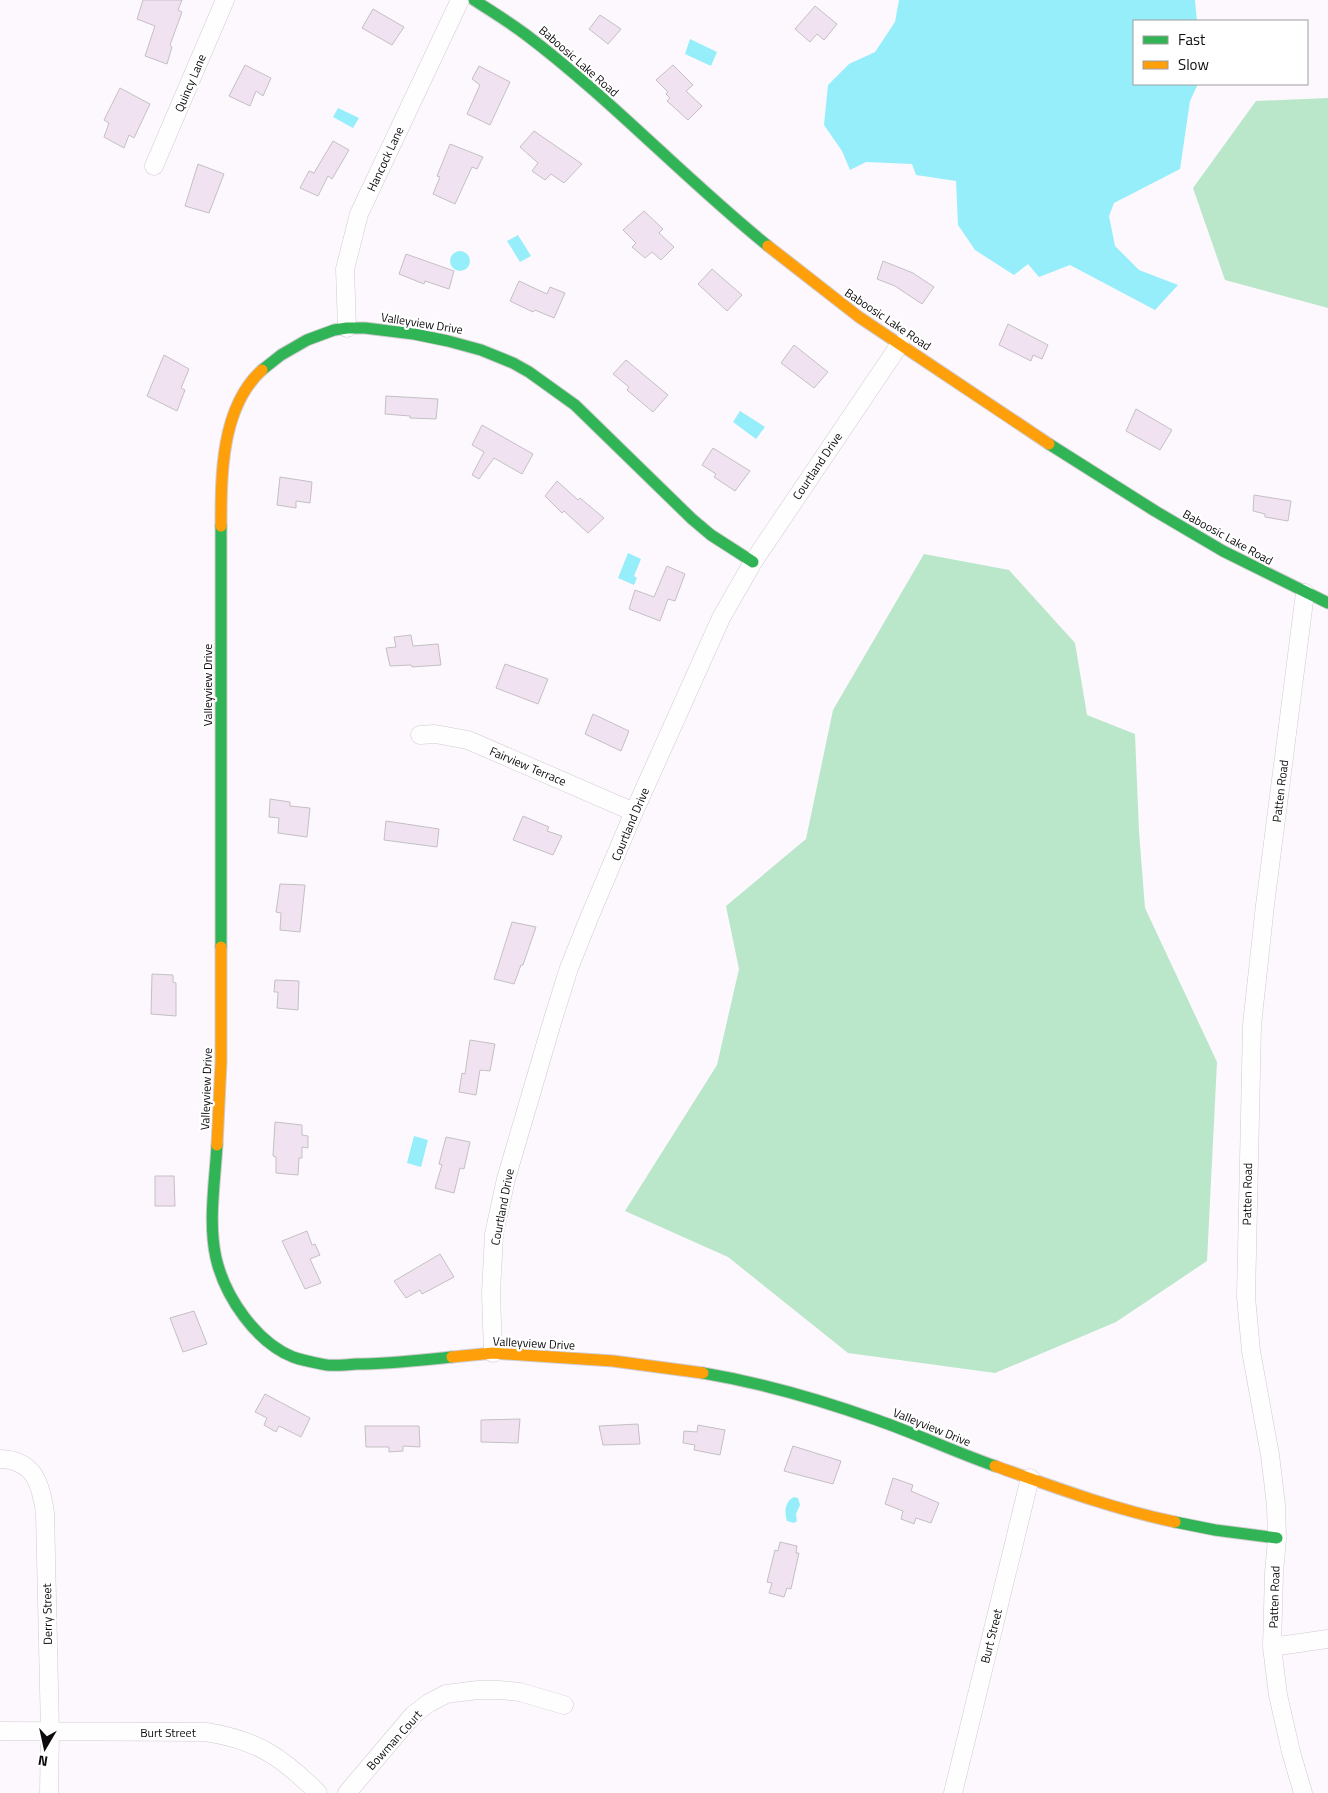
<svg xmlns="http://www.w3.org/2000/svg" width="1328" height="1793" viewBox="0 0 1328 1793" font-family="'Titillium Web',sans-serif">
	<rect width="100%" height="100%" fill="#fdf8fd"/>
	<path fill="#bae6ca" d="M 1328,98 L 1328,308 L 1225,280 L 1193,188 L 1256,101 Z
		M 924,554 L 1009,570 L 1075,643 L 1087,715 L 1135,734 L 1139,832 L 1145,908 L 1217,1062 L 1207,1261 L 1116,1322 L 995,1373 L 848,1353 L 728,1257 L 625,1211 L 717,1065 L 739,969 L 726,906 L 806,839 L 833,710 Z"/>
	<path fill="#95eefa" d="M 899,0 L 1195,0 L 1197,21 L 1134,21 L 1134,84 L 1198,84 L 1190,101 L 1180,169 L 1114,203 L 1109,216 L 1115,246 L 1139,270 L 1178,285 L 1155,310 L 1070,265 L 1039,277 L 1028,264 L 1014,275 L 975,250 L 958,225 L 956,181 L 916,175 L 912,164 L 866,162 L 850,170 L 842,151 L 824,125 L 828,85 L 849,64 L 875,52 L 895,22 Z
		M 690,39 L 717,52 L 711,66 L 685,54 Z
		M 338,108 L 359,118 L 353,128 L 333,117 Z
		M 518,235 L 531,256 L 520,262 L 507,241 Z
		M450 261a10 10 0 1 1 20 0a10 10 0 1 1-20 0Z
		M 740,411 L 765,427 L 756,439 L 733,422 Z
		M 628,553 L 641,559 L 634,576 L 637,578 L 634,585 L 618,578 Z
		M 414,1136 L 428,1140 L 421,1167 L 407,1163 Z
		M 794,1497 L 798,1498 L 800,1505 L 796,1514 L 797,1521 L 794,1523 L 787,1521 C 784,1512 785,1501 794,1497 Z"/>
	<path fill="#f1e2f1" stroke="#c3c0c3" d="M 143,0 L 182,0 L 178,10 L 182,12 L 170,45 L 172,47 L 167,64 L 145,56 L 155,26 L 137,19 Z
		M 815,6 L 837,24 L 824,40 L 817,34 L 810,42 L 795,29 Z
		M 373,9 L 404,27 L 392,45 L 362,28 Z
		M 600,15 L 621,29 L 608,44 L 589,29 Z
		M 245,65 L 271,78 L 263,96 L 256,91 L 250,106 L 229,96 Z
		M 673,65 L 693,85 L 686,91 L 702,106 L 688,120 L 667,101 L 670,98 L 666,94 L 668,92 L 656,80 Z
		M 479,66 L 510,82 L 490,125 L 467,114 L 480,85 L 472,79 Z
		M 120,88 L 150,104 L 134,138 L 129,135 L 124,148 L 104,137 L 109,123 L 104,120 Z
		M 534,131 L 582,164 L 564,183 L 551,174 L 545,180 L 532,171 L 538,163 L 520,147 Z
		M 333,141 L 349,150 L 332,179 L 328,176 L 318,196 L 300,188 L 309,171 L 314,173 Z
		M 450,144 L 483,157 L 477,169 L 472,167 L 455,204 L 433,194 L 440,177 L 437,176 Z
		M 198,164 L 224,174 L 209,213 L 185,206 Z
		M 644,211 L 663,229 L 659,233 L 674,247 L 661,260 L 652,252 L 645,258 L 632,247 L 636,243 L 623,230 Z
		M 406,254 L 454,271 L 449,289 L 425,281 L 424,284 L 399,274 Z
		M 883,261 L 913,273 L 934,287 L 922,304 L 895,286 L 877,279 Z
		M 712,269 L 742,295 L 727,311 L 698,284 Z
		M 519,281 L 547,294 L 550,287 L 565,293 L 554,318 L 535,310 L 533,312 L 510,301 Z
		M 1008,324 L 1048,345 L 1042,359 L 1033,355 L 1031,361 L 999,345 Z
		M 794,345 L 828,372 L 814,388 L 781,363 Z
		M 164,355 L 189,369 L 181,388 L 185,390 L 177,411 L 147,396 Z
		M 626,360 L 668,395 L 653,412 L 627,390 L 629,387 L 613,374 Z
		M 386,396 L 438,399 L 436,419 L 410,418 L 410,416 L 385,414 Z
		M 1136,409 L 1172,430 L 1160,450 L 1126,431 Z
		M 482,425 L 533,454 L 522,474 L 494,458 L 479,479 L 472,475 L 484,452 L 472,445 Z
		M 713,448 L 750,471 L 735,491 L 714,477 L 716,474 L 702,465 Z
		M 280,477 L 312,482 L 310,503 L 296,501 L 296,508 L 277,505 Z
		M 557,481 L 578,500 L 580,498 L 604,518 L 588,533 L 564,511 L 562,513 L 545,496 Z
		M 1254,495 L 1291,501 L 1288,521 L 1265,517 L 1265,514 L 1253,511 Z
		M 667,566 L 685,574 L 675,601 L 668,599 L 660,621 L 629,609 L 635,590 L 654,597 Z
		M 411,635 L 413,646 L 438,644 L 441,665 L 412,667 L 411,665 L 390,666 L 386,648 L 396,647 L 394,637 Z
		M 505,664 L 548,679 L 538,704 L 496,688 Z
		M 593,714 L 629,731 L 621,751 L 585,734 Z
		M 270,799 L 290,802 L 290,806 L 310,808 L 307,837 L 278,833 L 279,818 L 269,817 Z
		M 523,816 L 549,827 L 547,831 L 562,836 L 553,855 L 513,840 Z
		M 386,821 L 439,829 L 437,847 L 384,840 Z
		M 280,884 L 305,885 L 300,932 L 280,930 L 281,913 L 276,912 Z
		M 512,922 L 536,927 L 523,965 L 521,965 L 514,984 L 494,979 Z
		M 152,974 L 173,975 L 173,982 L 176,983 L 176,1016 L 151,1014 Z
		M 275,980 L 299,981 L 298,1010 L 277,1008 L 278,992 L 274,992 Z
		M 470,1040 L 495,1044 L 490,1071 L 480,1070 L 476,1095 L 459,1092 L 462,1073 L 465,1074 Z
		M 275,1122 L 302,1125 L 302,1135 L 308,1136 L 308,1148 L 302,1147 L 302,1158 L 299,1158 L 298,1175 L 276,1173 L 276,1157 L 273,1156 Z
		M 446,1137 L 470,1142 L 464,1169 L 460,1168 L 454,1193 L 435,1188 L 442,1165 L 439,1164 Z
		M 155,1176 L 174,1176 L 175,1206 L 155,1206 Z
		M 307,1231 L 312,1245 L 315,1244 L 320,1255 L 310,1259 L 321,1283 L 305,1289 L 282,1241 Z
		M 440,1254 L 454,1277 L 422,1294 L 420,1290 L 406,1298 L 394,1281 Z
		M 194,1311 L 207,1344 L 183,1352 L 170,1318 Z
		M 265,1394 L 310,1418 L 301,1437 L 279,1426 L 276,1432 L 264,1425 L 267,1418 L 255,1412 Z
		M 520,1419 L 518,1443 L 481,1442 L 481,1420 Z
		M 638,1424 L 640,1444 L 603,1445 L 599,1426 Z
		M 698,1425 L 725,1430 L 720,1455 L 694,1450 L 695,1445 L 683,1443 L 684,1431 L 697,1432 Z
		M 365,1426 L 419,1426 L 420,1447 L 403,1446 L 403,1451 L 389,1452 L 389,1447 L 366,1447 Z
		M 793,1446 L 841,1461 L 833,1484 L 784,1471 Z
		M 893,1478 L 913,1485 L 911,1491 L 939,1503 L 931,1523 L 916,1518 L 914,1524 L 901,1519 L 903,1511 L 885,1504 Z
		M 780,1542 L 797,1546 L 796,1553 L 799,1553 L 791,1589 L 787,1588 L 784,1597 L 769,1593 L 772,1583 L 767,1582 L 775,1550 L 778,1551 Z"/>
	<g fill="none" stroke-linecap="round" stroke-linejoin="round">
		<defs>
			<path id="street" d="M 154,166 L 225,0
				M 347,328 L 345,269 L 359,214 L 460,0
				M 420,735 L 435,734 L 468,740 L 634,812
				M 493,1353 L 491,1293 L 494,1234 L 506,1179 L 553,1019 L 569,968 L 589,918 L 634,812 L 721,618 L 753,562 L 900,344
				M 0,1459 C 35,1460 41,1485 45,1513 L 50,1731 L 49,1793
				M 1272,1647 L 1328,1639
				M 0,1731 L 206,1732 C 257,1740 282,1757 318,1793
				M 347,1793 L 413,1715 L 429,1703 L 446,1694 L 478,1690 L 499,1690 L 520,1692 L 564,1705
				M 953,1793 L 1030,1478
				M 1303,1793 L 1291,1752 L 1278,1695 L 1272,1647 L 1274,1573 L 1277,1538 L 1276,1505 L 1270,1455 L 1251,1351 L 1246,1297 L 1252,1025 L 1265,905 L 1305,593"/>
			<path id="fast" d="M 474,0 C 491,11 509,22 525,34 C 610,98 685,179 768,246
				M 262,370 L 281,355 L 307,340 L 334,330 L 347,328 L 365,328 L 414,334 L 448,341 L 481,350 L 513,363 L 529,372 L 575,405 L 692,519 L 711,535 L 753,562
				M 1049,444 L 1155,511 L 1223,551 L 1328,603
				M 221,526 L 221,947
				M 217,1145 C 215,1182 208,1222 216,1258 C 225,1297 256,1342 293,1357 C 304,1361 316,1363 327,1365 C 337,1366 347,1365 357,1364 C 389,1364 421,1360 452,1357
				M 703,1373 C 762,1383 821,1400 877,1420 C 917,1434 955,1452 995,1466
				M 1175,1522 L 1215,1530 L 1277,1538"/>
			<path id="slow" d="M 768,246 L 859,317 L 1049,444
				M 221,526 C 221,475 221,407 262,370
				M 217,1145 L 221,1062 L 221,947
				M 452,1357 L 493,1353 L 613,1361 L 703,1373
				M 995,1466 C 1054,1487 1113,1509 1175,1522"/>
		</defs>
		<use href="#street" stroke="#cfcbcf" stroke-width="19"/>
		<use href="#fast" stroke="#cfcbcf" stroke-width="13"/>
		<use href="#slow" stroke="#cfcbcf" stroke-width="13"/>
		<use href="#street" stroke="#fffeff" stroke-width="18"/>
		<use href="#fast" stroke="#30b455" stroke-width="11"/>
		<use href="#slow" stroke="#ff9f0a" stroke-width="11"/>
	</g>
	<g text-anchor="middle" dominant-baseline="central" stroke-width="4.5" stroke-linejoin="round" paint-order="stroke">
		<g font-size="12" fill="#0d0b0d" stroke="#fff">
			<text transform="translate(579 61) rotate(41)">Baboosic Lake Road</text>
			<text transform="translate(190 83) rotate(-67)">Quincy Lane</text>
			<text transform="translate(385 159) rotate(-65)">Hancock Lane</text>
			<text transform="translate(888 319) rotate(34)">Baboosic Lake Road</text>
			<text transform="translate(422 323) rotate(9)">Valleyview Drive</text>
			<text transform="translate(817 466) rotate(-56)">Courtland Drive</text>
			<text transform="translate(1228 537) rotate(29)">Baboosic Lake Road</text>
			<text transform="translate(207 685) rotate(-90)">Valleyview Drive</text>
			<text transform="translate(528 766) rotate(23)">Fairview Terrace</text>
			<text transform="translate(1280 791) rotate(-83)">Patten Road</text>
			<text transform="translate(630 824) rotate(-67)">Courtland Drive</text>
			<text transform="translate(206 1089) rotate(-88)">Valleyview Drive</text>
			<text transform="translate(1247 1194) rotate(-89)">Patten Road</text>
			<text transform="translate(502 1207) rotate(-79)">Courtland Drive</text>
			<text transform="translate(534 1343) rotate(3)">Valleyview Drive</text>
			<text transform="translate(932 1427) rotate(22)">Valleyview Drive</text>
			<text transform="translate(1274 1597) rotate(-88)">Patten Road</text>
			<text transform="translate(47 1614) rotate(-91)">Derry Street</text>
			<text transform="translate(991 1636) rotate(-76)">Burt Street</text>
			<text x="168" y="1732">Burt Street</text>
			<text transform="translate(394 1740) rotate(-48)">Bowman Court</text>
		</g>
	</g>
	<rect x="1133" y="20" width="175" height="65" fill="#ffffff" stroke="#9e9d9e"/>
	<rect x="1143" y="36" width="25" height="8" fill="#30b455" stroke="#9e9d9e"/>
	<text x="1178" y="45" font-size="15" fill="#0d0b0d">Fast</text>
	<rect x="1143" y="61" width="25" height="8" fill="#ff9f0a" stroke="#9e9d9e"/>
	<text x="1178" y="70" font-size="15" fill="#0d0b0d">Slow</text>
	<g transform="translate(45 1748) rotate(189)" stroke="#ffffff" stroke-width="4" paint-order="stroke">
	<path d="M0-4L9 19L0 12L-9 19Z" fill="#0d0b0d"/>
	<text y="-8" font-size="14" font-weight="bold" text-anchor="middle" fill="#0d0b0d">N</text>
	</g>
</svg>
